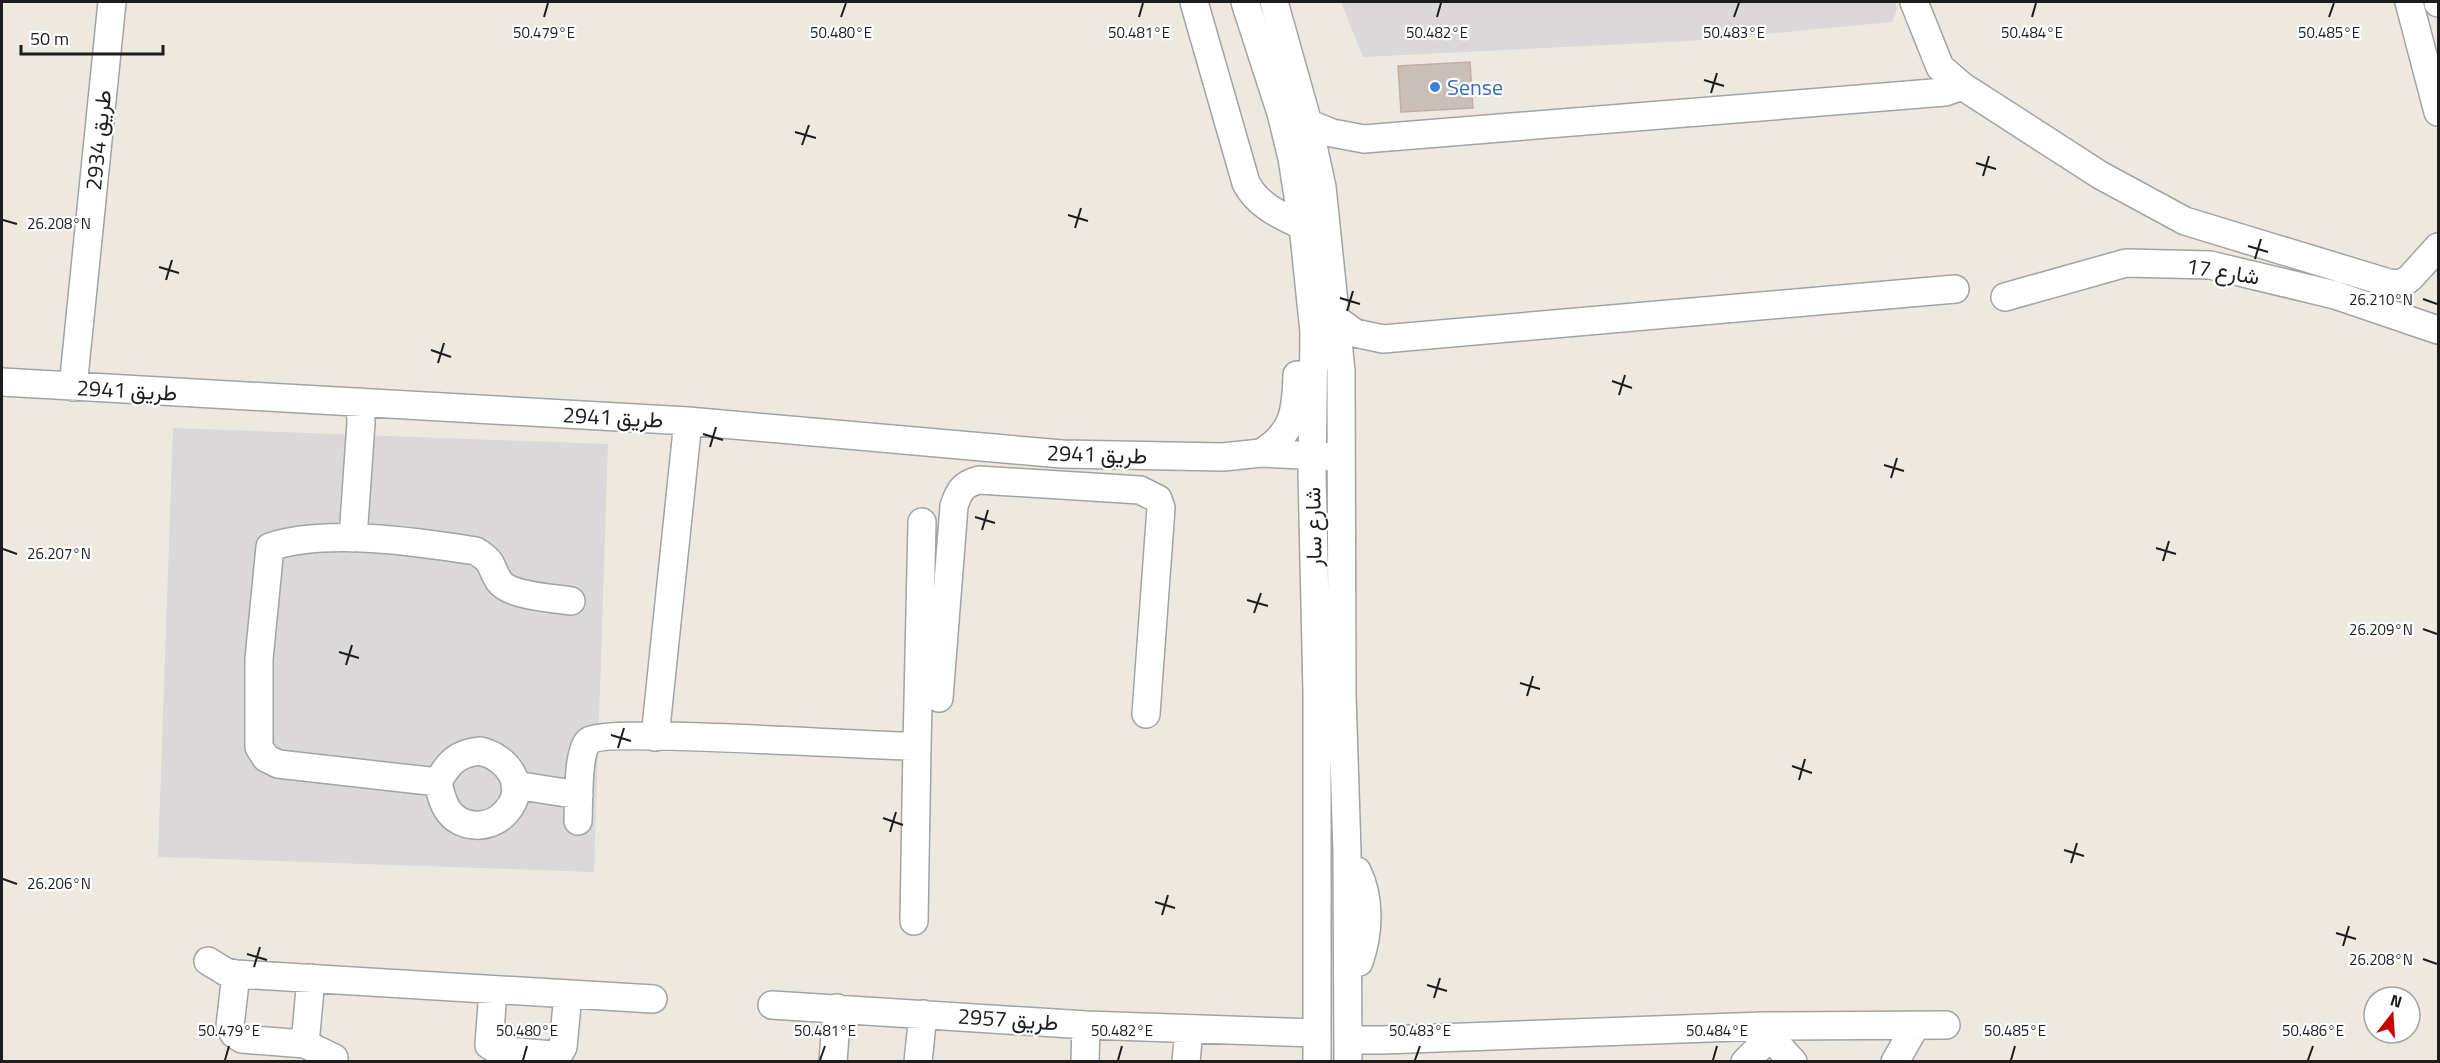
<svg xmlns="http://www.w3.org/2000/svg" width="2440" height="1063" viewBox="0 0 2440 1063" font-family="'Titillium Web',Vazirmatn,sans-serif">
	<rect width="100%" height="100%" fill="#eee9e0"/>
	<path fill="#dad8d8" d="M 1341,2 L 1895,2 L 1897,9 L 1892,22 L 1689,41 L 1363,57 Z
		M 173,428 L 608,444 L 594,872 L 158,857 Z"/>
	<path fill="#cabfb6" stroke="#c1aea1" stroke-width="1.5" d="M 1470,62 L 1473,108 L 1401,112 L 1398,66 Z"/>
	<g fill="none" stroke-linecap="round" stroke-linejoin="round">
		<defs>
			<path id="minor" d="M 1194,2 L 1246,183 C 1258,206 1280,215 1303,226
				M 1245,2 L 1281,113 L 1292,158 L 1304,235 L 1314,332 L 1312,473 L 1317,692 L 1317,1062
				M 1274,2 L 1308,123 L 1322,187 L 1341,371 L 1342,694 L 1347,852 L 1348,1062
				M 1914,2 L 1940,67 L 1962,86 L 2100,175 L 2185,221 L 2389,283 L 2401,284 L 2410,278 L 2438,247
				M 2409,2 L 2438,112
				M 2438,2 L 2438,3
				M 1308,123 L 1332,133 L 1364,139 L 1945,92 L 1962,86
				M 2005,297 L 2126,263 L 2210,265 L 2335,295 L 2438,330
				M 1337,320 L 1355,333 L 1383,339 L 1955,289
				M 2,382 L 688,421 L 1062,454 L 1223,457 L 1261,453 L 1341,457
				M 73,387 L 112,2
				M 1261,453 C 1294,433 1296,411 1297,375
				M 353,538 L 361,423 L 360,402
				M 939,698 L 954,506 C 959,491 963,484 979,480 L 1140,490 L 1158,499 L 1161,508 L 1146,714
				M 655,737 L 688,421
				M 480,751 C 508,757 529,787 506,812 C 491,830 460,830 447,809 C 442,801 440,792 438,782 C 448,763 458,753 480,751 Z
				M 438,782 L 278,764 L 266,758 L 259,747 L 259,659 L 270,547 C 326,528 418,542 476,551 C 496,564 488,564 499,581 C 509,596 553,598 571,601
				M 515,785 L 579,795
				M 578,821 C 579,805 577,749 589,741 C 607,727 872,747 917,746 L 922,522
				M 1357,871 C 1371,899 1369,933 1359,962
				M 914,921 L 917,746
				M 208,961 L 226,972 L 236,974 L 653,999
				M 236,974 L 230,1026 L 234,1034 L 242,1039 L 305,1044 L 334,1058
				M 493,990 L 489,1045 L 497,1050 L 552,1055 L 560,1052 L 563,1047 L 568,994
				M 772,1005 L 1086,1025 L 1316,1033
				M 1763,1026 L 1770,1037 L 1793,1062
				M 1348,1040 L 1383,1040 L 1763,1026 L 1946,1025
				M 305,1044 L 311,978
				M 833,1062 L 837,1008
				M 918,1062 L 923,1014
				M 1085,1062 L 1086,1025
				M 1186,1062 L 1189,1029
				M 1745,1062 L 1770,1037
				M 1895,1062 L 1916,1025"/>
		</defs>
		<use href="#minor" stroke="#a3a3a3" stroke-width="30"/>
		<use href="#minor" stroke="#fff" stroke-width="27"/>
	</g>
	<path fill="none" stroke="#1c1c1c" stroke-width="2" d="M 544,17 L 548,3M 841,17 L 846,3M 1139,17 L 1143,3M 1437,17 L 1441,3M 1734,17 L 1739,3M 2032,17 L 2036,3M 2329,17 L 2334,3M 1704,80 L 1724,86M 1711,93 L 1717,73M 795,132 L 816,138M 802,145 L 809,125M 1976,163 L 1996,169M 1983,176 L 1989,156M 1068,215 L 1088,221M 3,220 L 17,224M 1075,228 L 1081,208M 2248,246 L 2268,252M 2255,259 L 2261,239M 159,267 L 179,273M 166,280 L 172,260M 1340,298 L 1360,304M 2423,299 L 2437,304M 1347,311 L 1353,291M 431,350 L 451,357M 438,363 L 444,343M 1612,381 L 1632,388M 1619,395 L 1625,375M 703,434 L 723,440M 710,447 L 716,427M 1884,465 L 1904,471M 1891,478 L 1897,458M 975,517 L 995,523M 982,530 L 988,510M 2156,548 L 2176,554M 3,549 L 17,554M 2163,561 L 2169,541M 1247,600 L 1268,606M 1254,613 L 1261,593M 2423,629 L 2437,634M 339,652 L 359,658M 346,665 L 352,645M 1520,683 L 1540,689M 1527,696 L 1533,676M 611,735 L 631,741M 618,748 L 624,728M 1792,766 L 1812,773M 1799,780 L 1805,759M 883,818 L 903,825M 890,832 L 896,812M 2064,850 L 2084,856M 2071,863 L 2077,843M 3,879 L 17,884M 1155,902 L 1175,908M 1162,915 L 1168,895M 2336,933 L 2356,939M 2343,946 L 2349,926M 247,954 L 267,960M 2423,959 L 2437,964M 254,967 L 260,947M 1427,985 L 1447,991M 1434,998 L 1440,978M 225,1060 L 229,1046M 523,1060 L 527,1046M 820,1060 L 825,1046M 1118,1060 L 1122,1046M 1415,1060 L 1420,1046M 1713,1060 L 1717,1046M 2011,1060 L 2015,1046M 2308,1060 L 2313,1046"/>
	<circle fill="#3f7fe0" stroke="#fff" stroke-width="2" cx="1435" cy="87" r="6"/>
	<g text-anchor="middle" dominant-baseline="central" stroke-width="4.5" stroke-linejoin="round" paint-order="stroke">
		<g font-size="22" fill="#366cbe" stroke="#fff" text-anchor="start">
			<text x="1447" y="87">Sense</text>
		</g>
		<g font-size="22" fill="#1c1c1c" stroke="#fff">
			<text transform="translate(98 140) rotate(-84)">طريق 2934</text>
			<text transform="translate(2223 271) rotate(9)">شارع 17</text>
			<text transform="translate(127 390) rotate(3)">طريق 2941</text>
			<text transform="translate(613 417) rotate(3)">طريق 2941</text>
			<text transform="translate(1097 454) rotate(2)">طريق 2941</text>
			<text transform="translate(1313 527) rotate(-91)">شارع سار</text>
			<text transform="translate(1008 1019) rotate(4)">طريق 2957</text>
		</g>
	</g>
	<g font-size="15" text-anchor="middle" fill="#1c1c1c" stroke="#fff" stroke-width="4.5" stroke-linejoin="round" paint-order="stroke">
		<text x="544" y="38">50.479°E</text>
		<text x="841" y="38">50.480°E</text>
		<text x="1139" y="38">50.481°E</text>
		<text x="1437" y="38">50.482°E</text>
		<text x="1734" y="38">50.483°E</text>
		<text x="2032" y="38">50.484°E</text>
		<text x="2329" y="38">50.485°E</text>
		<text x="59" y="229">26.208°N</text>
		<text x="2381" y="305">26.210°N</text>
		<text x="59" y="559">26.207°N</text>
		<text x="2381" y="635">26.209°N</text>
		<text x="59" y="889">26.206°N</text>
		<text x="2381" y="965">26.208°N</text>
		<text x="229" y="1036">50.479°E</text>
		<text x="527" y="1036">50.480°E</text>
		<text x="825" y="1036">50.481°E</text>
		<text x="1122" y="1036">50.482°E</text>
		<text x="1420" y="1036">50.483°E</text>
		<text x="1717" y="1036">50.484°E</text>
		<text x="2015" y="1036">50.485°E</text>
		<text x="2313" y="1036">50.486°E</text>
	</g>
	<rect width="2440" height="1063" fill="none" stroke="#1c1c1c" stroke-width="6"/>
	<g transform="translate(2392 1015) rotate(17)"><circle r="28" fill="#ffffff" stroke="#a4a4a4" stroke-width="1.5"/>
	<path d="M0-4.5L10 22L0 15L-10 22Z" fill="#c70005"/>
	<text y="-9" font-size="16" font-weight="bold" text-anchor="middle" fill="#1c1c1c">N</text>
	</g>
	<path d="M21 45v9h142v-9" fill="none" stroke="#1c1c1c" stroke-width="3"/>
	<text x="30" y="45" font-size="18" fill="#1c1c1c" stroke="#ffffff" stroke-width="4.5" paint-order="stroke">50 m</text>
</svg>
